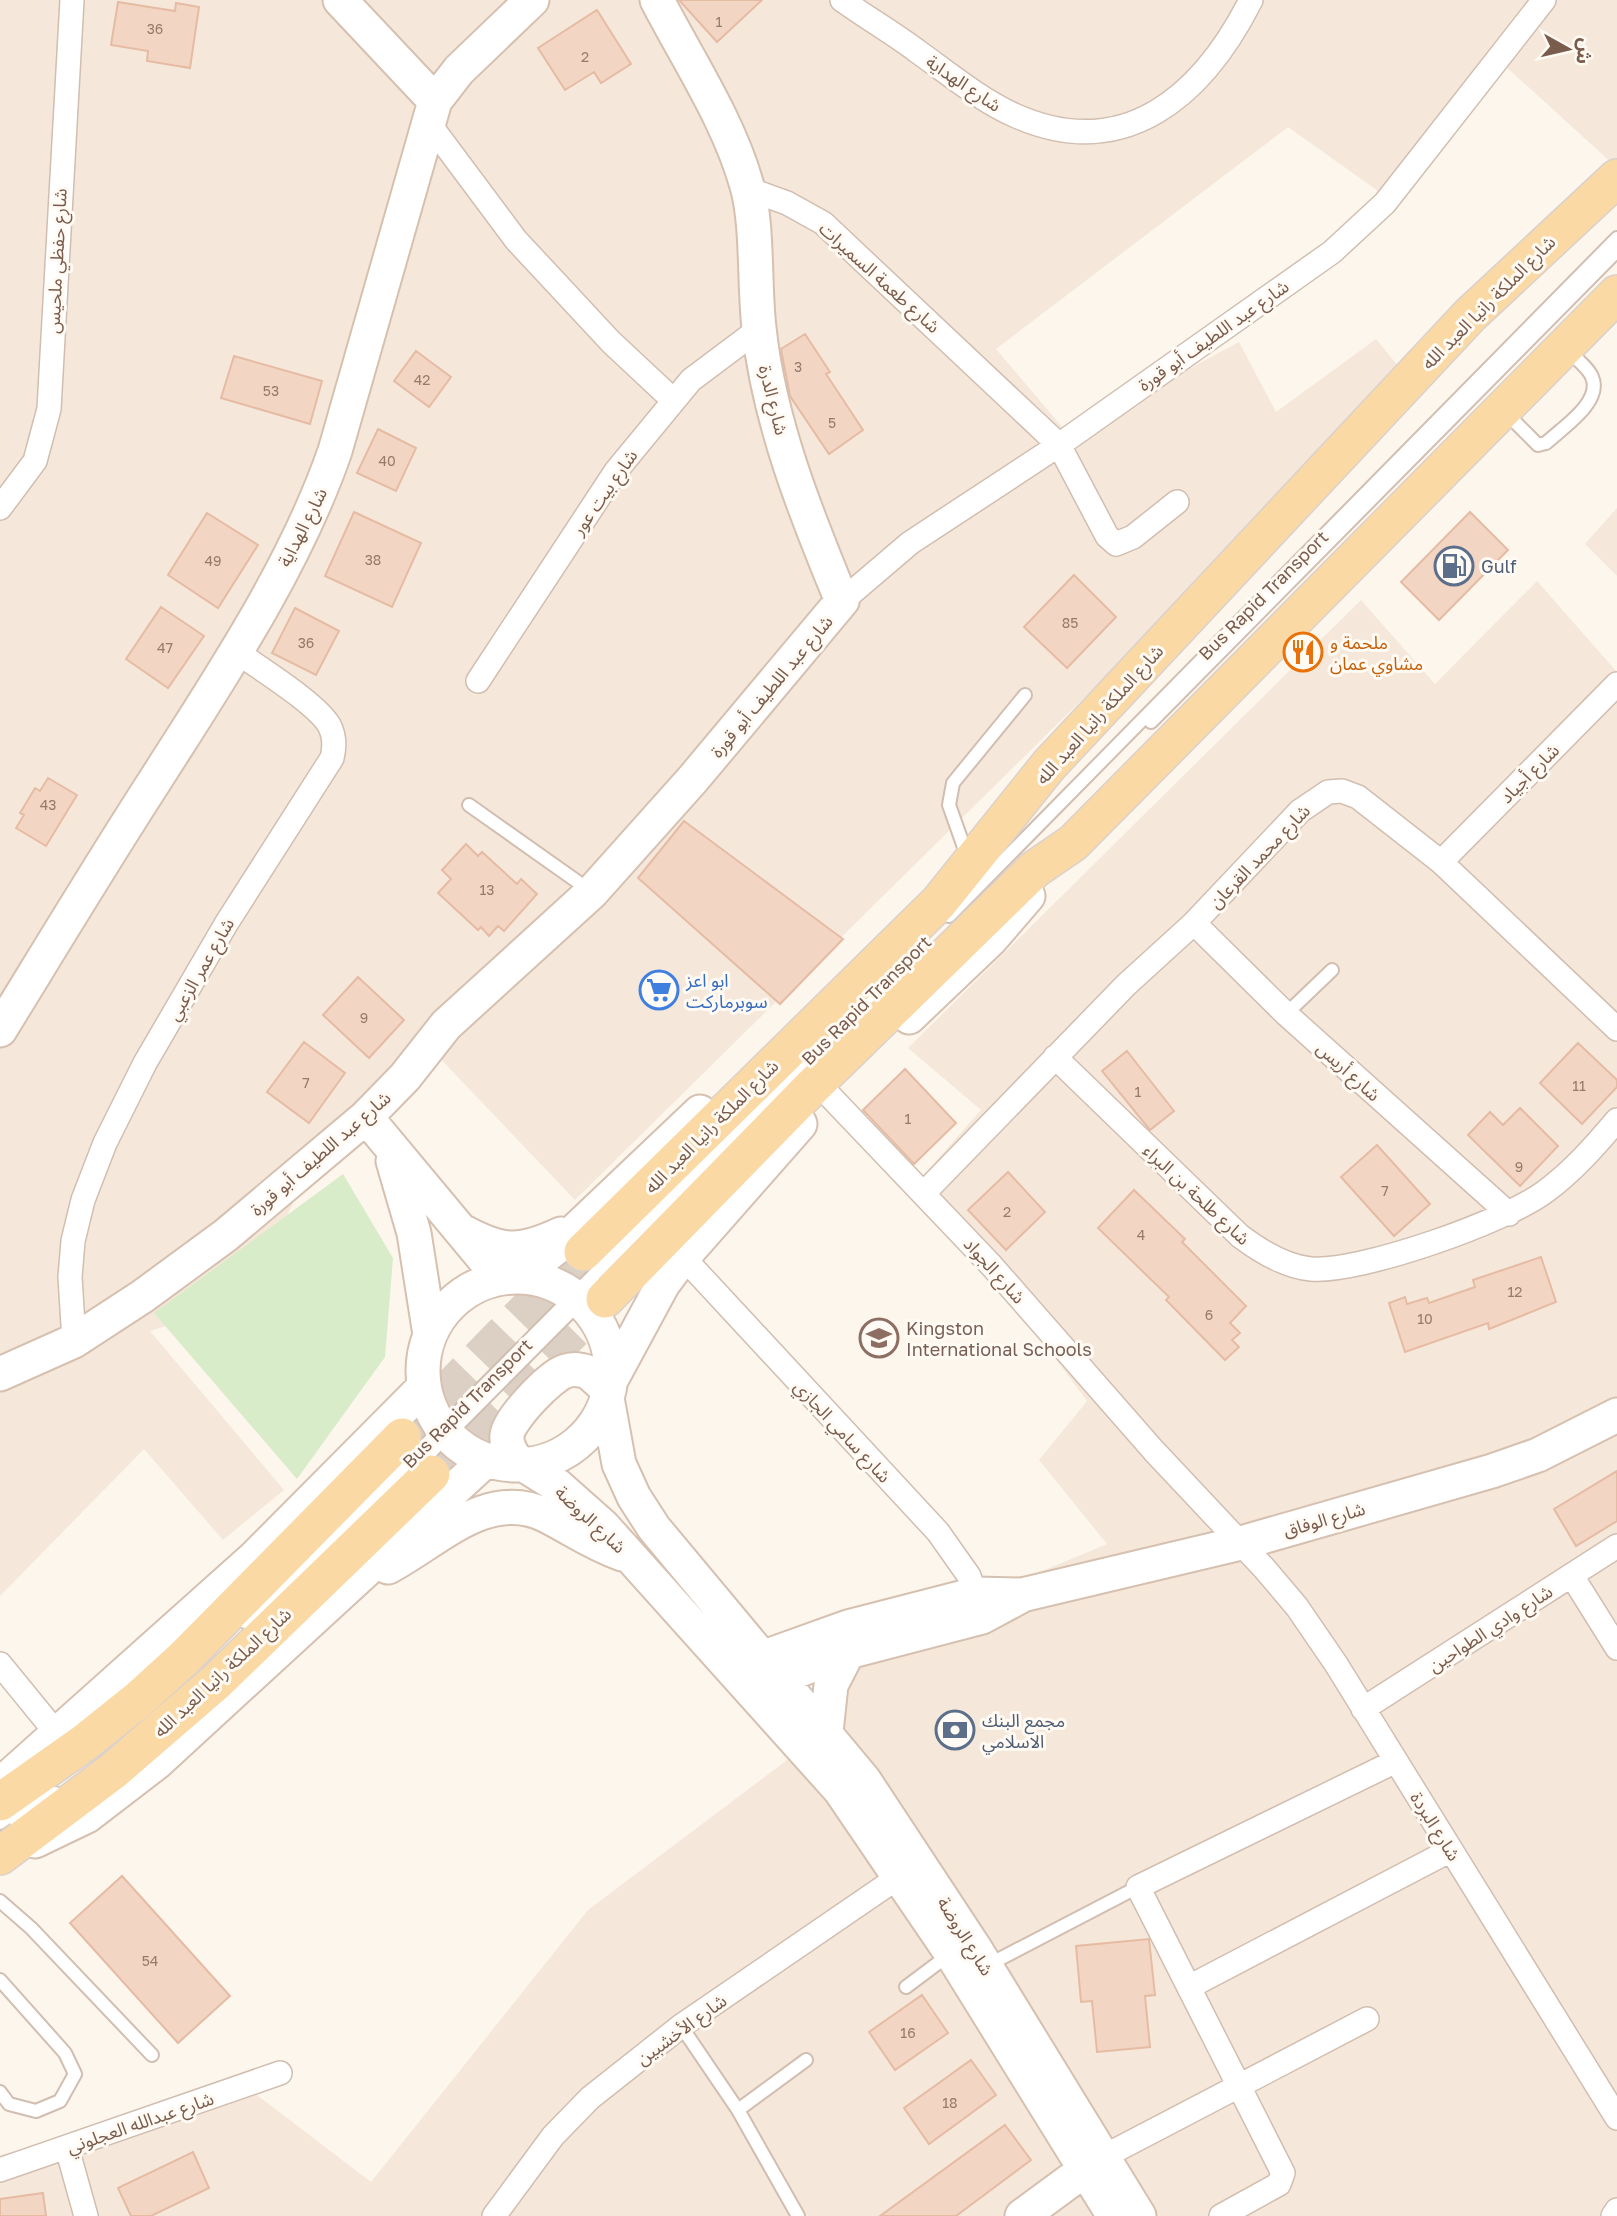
<svg xmlns="http://www.w3.org/2000/svg" width="1617" height="2216" viewBox="0 0 1617 2216" font-family="'Golos Text','Noto Sans Arabic',sans-serif">
	<rect width="100%" height="100%" fill="#fdf6ec"/>
	<path fill="#f5e8da" d="M 0,0 L 1617,0 L 1617,162 L 1614,165 L 1503,64 L 1385,196 L 1288,127 L 996,349 L 1068,434 L 1239,342 L 1276,412 L 1376,339 L 1408,378 L 575,1200 L 434,1052 L 293,1173 L 295,1199 L 253,1289 L 190,1319 L 150,1331 L 284,1490 L 223,1540 L 144,1449 L 0,1596 Z
		M 1617,508 L 1617,576 L 1585,544 Z
		M 1537,581 L 1617,672 L 1617,2216 L 0,2216 L 0,2155 L 249,2089 L 371,2182 L 588,1910 L 807,1745 L 863,1646 L 1107,1544 L 1039,1460 L 1087,1401 L 921,1178 L 981,1110 L 908,1048 L 1361,600 L 1435,684 Z"/>
	<path fill="#d8ecc9" d="M 343,1174 L 393,1258 L 385,1357 L 297,1479 L 154,1313 Z"/>
	<path fill="#f3d5c3" stroke="#e6bba3" stroke-width="2" d="M 679,0 L 762,0 L 717,42 Z
		M 118,2 L 175,11 L 176,3 L 199,7 L 190,68 L 147,61 L 148,51 L 111,45 Z
		M 597,10 L 631,64 L 601,83 L 594,72 L 565,90 L 538,48 Z
		M 805,334 L 830,372 L 826,374 L 863,430 L 829,454 L 790,396 L 783,360 L 781,349 Z
		M 416,351 L 451,377 L 429,407 L 394,381 Z
		M 234,356 L 322,381 L 310,424 L 221,398 Z
		M 378,429 L 416,448 L 396,491 L 357,473 Z
		M 354,512 L 421,543 L 392,607 L 325,576 Z
		M 1470,512 L 1508,550 L 1439,620 L 1401,582 Z
		M 207,513 L 258,545 L 218,608 L 168,575 Z
		M 1074,575 L 1116,617 L 1067,668 L 1024,627 Z
		M 161,607 L 204,636 L 168,688 L 126,659 Z
		M 295,608 L 339,631 L 316,675 L 272,653 Z
		M 48,778 L 77,795 L 46,846 L 16,828 L 24,815 L 20,813 L 35,788 L 40,791 Z
		M 684,821 L 843,939 L 780,1004 L 638,878 Z
		M 466,844 L 478,856 L 482,852 L 517,884 L 521,879 L 537,894 L 504,931 L 498,926 L 489,936 L 481,927 L 478,930 L 438,893 L 451,879 L 442,870 Z
		M 358,977 L 404,1020 L 369,1058 L 323,1015 Z
		M 304,1042 L 345,1073 L 309,1123 L 267,1092 Z
		M 1578,1043 L 1617,1080 L 1617,1087 L 1582,1124 L 1540,1083 Z
		M 1127,1051 L 1174,1111 L 1150,1130 L 1102,1071 Z
		M 905,1069 L 956,1123 L 914,1164 L 863,1110 Z
		M 1520,1108 L 1558,1146 L 1520,1186 L 1468,1135 L 1490,1112 L 1503,1125 Z
		M 1377,1145 L 1430,1204 L 1394,1236 L 1341,1177 Z
		M 1008,1172 L 1045,1212 L 1006,1250 L 968,1210 Z
		M 1134,1190 L 1185,1239 L 1182,1242 L 1246,1306 L 1230,1323 L 1240,1333 L 1232,1340 L 1239,1347 L 1225,1360 L 1166,1300 L 1169,1297 L 1098,1228 Z
		M 1541,1257 L 1556,1302 L 1489,1329 L 1488,1323 L 1405,1352 L 1389,1303 L 1405,1297 L 1407,1304 L 1427,1298 L 1429,1303 L 1475,1287 L 1473,1280 Z
		M 1617,1471 L 1617,1521 L 1576,1546 L 1554,1509 Z
		M 122,1876 L 230,1996 L 178,2043 L 70,1923 Z
		M 1149,1939 L 1155,1995 L 1145,1996 L 1150,2047 L 1097,2052 L 1092,2001 L 1081,2002 L 1076,1946 Z
		M 922,1995 L 948,2033 L 895,2070 L 869,2032 Z
		M 971,2060 L 996,2095 L 929,2144 L 904,2108 Z
		M 1005,2125 L 1031,2160 L 956,2216 L 880,2216 Z
		M 193,2152 L 209,2188 L 151,2216 L 131,2216 L 118,2188 Z
		M 43,2193 L 46,2216 L 0,2216 L 0,2199 Z"/>
	<g fill="none" stroke-linecap="round" stroke-linejoin="round">
		<path stroke="#dcd0c4" stroke-width="37" stroke-dasharray="37 18" stroke-linecap="butt" d="M 402,1437 L 583,1252
			M 431,1474 L 605,1299"/>
		<defs>
			<path id="lane" d="M 1505,412 L 1538,445 L 1546,443 C 1562,428 1603,402 1592,377 C 1588,367 1573,356 1565,348
				M 1151,722 L 1617,251
				M 469,805 L 592,892
				M 965,850 L 949,805 L 953,783 L 1025,695
				M 949,916 L 1617,238
				M 1286,1014 L 1332,970
				M 416,1467 L 598,1284
				M 245,1622 L 349,1522 L 882,984
				M 15,1820 L 55,1793
				M 0,1823 L 18,1810
				M 0,1901 L 31,1928 L 152,2055
				M 986,1966 L 1138,1887
				M 0,1980 L 65,2053 L 75,2074 L 60,2101 L 36,2111 L 9,2104 L 0,2092
				M 906,1987 L 950,1954
				M 681,2026 L 738,2110 L 798,2216
				M 738,2110 L 806,2060"/>
			<path id="street" d="M 842,0 C 867,18 893,33 917,51 C 948,73 979,99 1014,115 C 1125,165 1203,95 1251,0
				M 428,122 L 516,240 L 611,342 L 673,400
				M 748,189 L 787,203 L 823,223 L 1059,445 L 1107,536 L 1116,544 L 1133,537 L 1177,502
				M 0,508 L 35,461 L 49,409 L 72,0
				M 842,601 L 910,543 L 1059,445 L 1332,252 L 1385,203 L 1544,0
				M 478,681 L 616,471 L 691,380 L 759,329
				M 1441,862 L 1617,684
				M 1194,923 L 1286,1014 L 1509,1214
				M 1055,1057 L 1240,1236 C 1260,1251 1285,1267 1311,1269 C 1360,1273 1507,1221 1546,1191 C 1573,1171 1595,1146 1617,1120
				M 828,1094 L 991,1265 L 1154,1451 L 1264,1568 L 1297,1607 L 1336,1664 L 1617,2118
				M 924,1193 L 1126,985 L 1194,923 L 1300,811 L 1328,792 L 1342,791 L 1358,797 L 1441,862 L 1617,1029
				M 683,1257 L 938,1532 L 969,1576 L 979,1608
				M 74,1341 L 70,1277 L 73,1241 L 83,1200 L 105,1143 L 145,1063 L 226,924 L 332,758 C 335,746 335,736 329,725 C 316,703 259,668 237,652
				M 1572,1576 L 1617,1648
				M 0,1664 L 58,1735
				M 1363,1709 L 1617,1546
				M 1189,1987 L 1451,1850
				M 67,2148 L 86,2216
				M 1103,2157 L 1367,2019
				M 0,2170 L 280,2073
				M 494,2216 L 553,2136 L 590,2098 L 681,2026 L 900,1876
				M 1221,2216 L 1279,2184 L 1283,2173 L 1138,1887 L 1396,1761
				M 1613,2216 L 1617,2210"/>
			<path id="secondary" d="M 340,0 L 435,101
				M 909,1017 L 991,939 L 1028,896
				M 0,1030 C 51,947 101,864 154,782 C 220,678 294,569 335,451 L 435,101 L 459,70 L 532,0
				M 366,1117 L 500,1278
				M 393,1161 L 414,1233 L 430,1335
				M 464,1232 C 503,1253 520,1253 561,1234
				M423 1371a94 94 0 1 1 188 0a94 94 0 1 1-188 0Z
				M 519,1277 L 562,1243 L 700,1112
				M 0,1374 L 74,1341 L 143,1296 L 226,1235 L 366,1117 L 405,1077 L 446,1025 L 592,892 L 693,779 L 842,601 C 806,514 769,422 759,328 C 754,286 758,224 747,186 C 729,121 688,60 657,0
				M 610,1382 L 663,1284 L 683,1257 L 800,1124
				M 388,1567 C 436,1542 487,1487 545,1515 C 573,1529 591,1543 622,1554
				M 742,1665 L 848,1627 L 976,1594 L 1022,1595 L 1241,1543 L 1492,1471 L 1538,1455 L 1617,1415
				M 762,1684 L 848,1652 L 982,1617 L 1021,1596
				M 826,1732 L 831,1685 L 848,1652
				M 0,1785 L 255,1557 L 424,1387
				M 35,1841 L 87,1816 L 156,1763 L 486,1460
				M 1022,2216 L 1101,2158
				M 1114,2216 L 951,1953 L 840,1790 L 603,1526 L 558,1486 L 516,1460 C 511,1453 506,1445 507,1435 C 509,1419 551,1375 566,1371 C 574,1368 581,1370 588,1372 L 605,1387 L 619,1464 L 634,1497 L 654,1528 L 864,1780 L 974,1947 L 1139,2216"/>
			<path id="primary" d="M 583,1252 L 939,902 L 1049,765 L 1470,315 L 1617,178
				M 605,1299 L 812,1087 L 1035,869 L 1073,843 L 1617,294
				M 0,1802 L 84,1743 L 139,1699 L 184,1658 L 402,1437
				M 0,1856 L 113,1771 L 216,1682 L 431,1474"/>
		</defs>
		<use href="#lane" stroke="#d1beb0" stroke-width="16"/>
		<use href="#street" stroke="#d1beb0" stroke-width="26"/>
		<use href="#secondary" stroke="#d6c0b0" stroke-width="37"/>
		<use href="#primary" stroke="#dad1cd" stroke-width="40"/>
		<use href="#lane" stroke="#fff" stroke-width="12"/>
		<use href="#street" stroke="#fff" stroke-width="23"/>
		<use href="#secondary" stroke="#fff" stroke-width="33"/>
		<use href="#primary" stroke="#fbd9a5" stroke-width="37"/>
	</g>
	<defs>
		<symbol id="fuel-ring" viewBox="-11 -11 22 22"><circle r="9.5" fill="#fffaf3" stroke="#5c6f8a" stroke-width="1.5"/><path d="M-5.5-6h7V0h2V4h1.3V-2.5L3-4.5l.8-.8L6-3V5H2.5V1h-1V6h-7ZM-4.2-4.7v3.2H.2V-4.7Z" fill="#5c6f8a"/></symbol>
		<symbol id="restaurant-ring" viewBox="-11 -11 22 22"><circle r="9.5" fill="#fffaf3" stroke="#e8710a" stroke-width="1.5"/><path d="M-5-6h1v4h1v-4h1v4h1v-4h1v5L-1.5 .5V6h-2V.5L-5-1ZM5-6V6H3V1.5H1.5Q1.5-4 5-6Z" fill="#e8710a"/></symbol>
		<symbol id="supermarket-ring" viewBox="-11 -11 22 22"><circle r="9.5" fill="#fffaf3" stroke="#3f7fe0" stroke-width="1.5"/><path d="M-6-5.5h2.5l.6 2H6L4.5 2H-2.5L-4.4-4H-6ZM-1.5 3.2a1.3 1.3 0 1 0 .1 0ZM3 3.2a1.3 1.3 0 1 0 .1 0Z" fill="#3f7fe0"/></symbol>
		<symbol id="school-ring" viewBox="-11 -11 22 22"><circle r="9.5" fill="#fffaf3" stroke="#8d6e63" stroke-width="1.5"/><path d="M0-5L7-2L0 1L-7-2ZM-4 1L0 2.5L4 1V4Q0 6-4 4Z" fill="#8d6e63"/></symbol>
		<symbol id="bank-ring" viewBox="-11 -11 22 22"><circle r="9.5" fill="#fffaf3" stroke="#5c6f8a" stroke-width="1.5"/><path d="M-6-4H6V4H-6ZM0-2.3a2.3 2.3 0 1 0 0 4.6a2.3 2.3 0 1 0 0-4.6Z" fill="#5c6f8a"/></symbol>
	</defs>
	<g fill-rule="evenodd">
		<use href="#fuel-ring" x="1432" y="544" width="44" height="44"/>
		<use href="#restaurant-ring" x="1281" y="630" width="44" height="44"/>
		<use href="#supermarket-ring" x="637" y="968" width="44" height="44"/>
		<use href="#school-ring" x="857" y="1316" width="44" height="44"/>
		<use href="#bank-ring" x="933" y="1708" width="44" height="44"/>
	</g>
	<g text-anchor="middle" dominant-baseline="central" stroke-width="6" stroke-linejoin="round" paint-order="stroke">
		<g font-size="14" fill="#987a6a">
			<text x="719" y="21">1</text>
			<text x="155" y="28">36</text>
			<text x="585" y="56">2</text>
			<text x="798" y="366">3</text>
			<text x="422" y="379">42</text>
			<text x="271" y="390">53</text>
			<text x="832" y="422">5</text>
			<text x="387" y="460">40</text>
			<text x="373" y="559">38</text>
			<text x="213" y="560">49</text>
			<text x="1070" y="622">85</text>
			<text x="306" y="642">36</text>
			<text x="165" y="647">47</text>
			<text x="48" y="804">43</text>
			<text x="487" y="889">13</text>
			<text x="364" y="1017">9</text>
			<text x="306" y="1082">7</text>
			<text x="1579" y="1085">11</text>
			<text x="1138" y="1091">1</text>
			<text x="908" y="1118">1</text>
			<text x="1519" y="1166">9</text>
			<text x="1385" y="1190">7</text>
			<text x="1007" y="1211">2</text>
			<text x="1141" y="1234">4</text>
			<text x="1515" y="1291">12</text>
			<text x="1209" y="1314">6</text>
			<text x="1425" y="1318">10</text>
			<text x="150" y="1960">54</text>
			<text x="908" y="2032">16</text>
			<text x="950" y="2102">18</text>
		</g>
		<g font-size="18" fill="#7a5c4d" stroke="#fffaf3">
			<text transform="translate(964 83) rotate(34)">شارع الهداية</text>
			<text transform="translate(56 261) rotate(-87)">شارع حفظي ملحيس</text>
			<text transform="translate(880 277) rotate(42)">شارع طعمة السميرات</text>
			<text transform="translate(1488 302) rotate(-45)">شارع الملكة رانيا العبد الله</text>
			<text transform="translate(1213 335) rotate(-35)">شارع عبد اللطيف أبو قورة</text>
			<text transform="translate(774 400) rotate(76)">شارع الدرة</text>
			<text transform="translate(604 492) rotate(-55)">شارع بيت عور</text>
			<text transform="translate(302 527) rotate(-63)">شارع الهداية</text>
			<text transform="translate(1263 595) rotate(-45)">Bus Rapid Transport</text>
			<text transform="translate(771 686) rotate(-50)">شارع عبد اللطيف أبو قورة</text>
			<text transform="translate(1099 714) rotate(-48)">شارع الملكة رانيا العبد الله</text>
			<text transform="translate(1529 773) rotate(-45)">شارع أجياد</text>
			<text transform="translate(1259 856) rotate(-46)">شارع محمد القرعان</text>
			<text transform="translate(200 969) rotate(-60)">شارع عمر الزعبي</text>
			<text transform="translate(866 1000) rotate(-45)">Bus Rapid Transport</text>
			<text transform="translate(1349 1071) rotate(42)">شارع أريس</text>
			<text transform="translate(711 1126) rotate(-45)">شارع الملكة رانيا العبد الله</text>
			<text transform="translate(320 1153) rotate(-41)">شارع عبد اللطيف أبو قورة</text>
			<text transform="translate(1197 1194) rotate(43)">شارع طلحة بن البراء</text>
			<text transform="translate(995 1270) rotate(48)">شارع الجواد</text>
			<text transform="translate(467 1403) rotate(-45)">Bus Rapid Transport</text>
			<text transform="translate(843 1431) rotate(47)">شارع سامي الجازي</text>
			<text transform="translate(591 1519) rotate(43)">شارع الروضة</text>
			<text transform="translate(1324 1519) rotate(-16)">شارع الوفاق</text>
			<text transform="translate(1490 1628) rotate(-33)">شارع وادي الطواحين</text>
			<text transform="translate(222 1672) rotate(-43)">شارع الملكة رانيا العبد الله</text>
			<text transform="translate(1436 1826) rotate(58)">شارع البردة</text>
			<text transform="translate(966 1936) rotate(58)">شارع الروضة</text>
			<text transform="translate(681 2029) rotate(-36)">شارع الأخشبين</text>
			<text transform="translate(140 2122) rotate(-19)">شارع عبدالله العجلوني</text>
		</g>
		<g font-size="18" fill="#4e5e75" stroke="#fffaf3" text-anchor="start">
			<text x="1481" y="566">Gulf</text>
			<text x="982" y="1720">مجمع البنك<tspan x="982" dy="21">الاسلامي</tspan></text>
		</g>
		<g font-size="18" fill="#c56008" stroke="#fffaf3" text-anchor="start">
			<text x="1330" y="642">ملحمة و<tspan x="1330" dy="21">مشاوي عمان</tspan></text>
		</g>
		<g font-size="18" fill="#366cbe" stroke="#fffaf3" text-anchor="start">
			<text x="686" y="980">ابو اعز<tspan x="686" dy="21">سوبرماركت</tspan></text>
		</g>
		<g font-size="18" fill="#785e54" stroke="#fffaf3" text-anchor="start">
			<text x="906" y="1328">Kingston<tspan x="906" dy="21">International Schools</tspan></text>
		</g>
	</g>
	<g transform="translate(1568 49) rotate(98)" stroke="#fffaf3" stroke-width="5" paint-order="stroke">
	<path d="M0-5L12 26L0 18L-12 26Z" fill="#7a5c4d"/>
	<text y="-10" font-size="19" font-weight="bold" text-anchor="middle" fill="#7a5c4d">ش</text>
	</g>
</svg>
